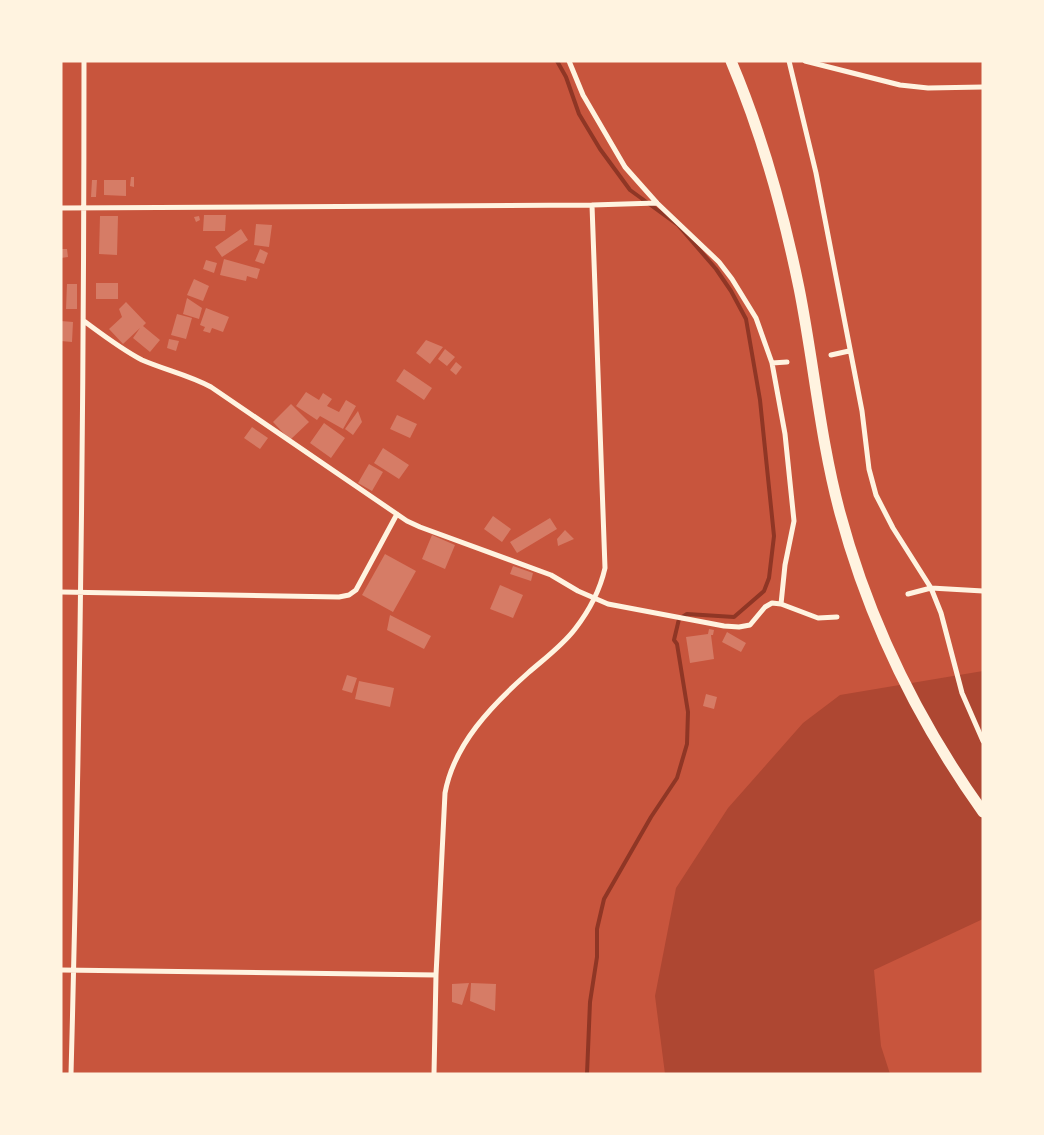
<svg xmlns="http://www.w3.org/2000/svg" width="1044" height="1135" viewBox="0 0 1044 1135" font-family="Commissioner,sans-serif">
	<rect width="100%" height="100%" fill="#c8553d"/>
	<path fill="#ae4732" d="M 983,671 L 983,919 L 874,970 L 881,1046 L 890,1074 L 665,1074 L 655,996 L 676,888 L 728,808 L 803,723 L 840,695 Z"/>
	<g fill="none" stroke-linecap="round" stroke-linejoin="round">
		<path stroke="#8f3625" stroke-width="4" d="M 557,61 L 566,77 L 579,114 L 600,149 L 630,190 L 678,225 L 716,269 L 731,291 L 746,319 L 760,400 L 774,536 L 769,578 L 764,591 L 734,617 L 687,614 L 679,619 L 674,640 L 677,644 L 688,712 L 687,744 L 677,778 L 651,817 L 604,899 L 597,929 L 597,957 L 590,1002 L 587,1074"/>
	</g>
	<path fill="#d67c66" d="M 131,177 L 134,177 L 134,187 L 130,186 Z
		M 92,180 L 97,180 L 96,197 L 91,197 Z
		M 104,180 L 126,180 L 126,196 L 104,195 Z
		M 204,215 L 226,215 L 225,231 L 203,231 Z
		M 100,216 L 118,216 L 117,255 L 99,254 Z
		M 199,216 L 200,220 L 196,222 L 194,217 Z
		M 256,224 L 272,225 L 269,247 L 254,245 Z
		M 241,229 L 248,240 L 222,257 L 215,247 Z
		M 61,249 L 67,249 L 68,257 L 61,258 Z
		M 260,249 L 268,253 L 264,264 L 255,261 Z
		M 224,259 L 260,269 L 257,279 L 247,276 L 246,281 L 220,275 Z
		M 206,260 L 217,263 L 214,273 L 203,269 Z
		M 194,279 L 209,286 L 203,301 L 187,295 Z
		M 96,283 L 118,283 L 118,299 L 96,299 Z
		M 67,284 L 77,284 L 77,309 L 66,309 Z
		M 187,298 L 202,308 L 199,319 L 183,314 Z
		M 126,302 L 146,323 L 143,326 L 160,340 L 150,352 L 133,338 L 140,328 L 123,344 L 109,329 L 122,317 L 119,309 Z
		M 206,308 L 229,317 L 223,332 L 212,328 L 210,333 L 203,331 L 205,327 L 200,325 Z
		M 177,314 L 192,318 L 186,339 L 171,335 Z
		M 61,321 L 73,322 L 72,342 L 61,341 Z
		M 169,339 L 179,341 L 176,351 L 167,348 Z
		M 426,340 L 443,347 L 430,364 L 416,353 Z
		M 445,349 L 455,357 L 447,366 L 438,359 Z
		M 456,362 L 462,367 L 456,375 L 450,370 Z
		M 404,369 L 432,388 L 424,400 L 396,381 Z
		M 306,392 L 319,400 L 323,393 L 332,399 L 327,406 L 339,412 L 346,400 L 356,406 L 343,429 L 320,416 L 317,420 L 296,406 Z
		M 291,404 L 309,422 L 290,440 L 273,422 Z
		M 358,411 L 362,422 L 353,435 L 345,429 Z
		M 397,415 L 417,424 L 410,438 L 390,429 Z
		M 324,423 L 345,438 L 331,458 L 310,443 Z
		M 252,427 L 268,438 L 260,449 L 244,438 Z
		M 383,448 L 409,465 L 399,479 L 374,463 Z
		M 369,464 L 383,472 L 372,491 L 358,483 Z
		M 493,516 L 511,529 L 502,542 L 484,529 Z
		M 550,518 L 557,529 L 517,553 L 510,542 Z
		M 565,530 L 574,539 L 558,546 L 557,539 Z
		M 432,535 L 455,545 L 445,569 L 422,559 Z
		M 385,554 L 416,571 L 393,612 L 362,595 Z
		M 513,566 L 533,573 L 531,581 L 510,574 Z
		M 500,585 L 523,595 L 513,618 L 490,609 Z
		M 390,615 L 431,636 L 424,649 L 387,630 Z
		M 709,629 L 714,630 L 713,635 L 711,635 L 714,659 L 690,663 L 686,637 L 708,634 Z
		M 727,632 L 746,643 L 741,652 L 722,642 Z
		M 347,675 L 357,678 L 352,693 L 342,690 Z
		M 359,681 L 394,688 L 390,707 L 355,699 Z
		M 706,694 L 717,697 L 714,709 L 703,706 Z
		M 469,983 L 462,1005 L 452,1002 L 452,984 Z
		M 471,983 L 496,984 L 495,1011 L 470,1001 Z"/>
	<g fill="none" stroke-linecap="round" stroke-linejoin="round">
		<path stroke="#fff3e0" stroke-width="5" d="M 569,61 L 583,95 L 625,167 L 657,203 L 719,262 L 732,279 L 756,318 L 772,363 L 785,434 L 794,521 L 785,565 L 781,604
			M 789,61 L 816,173 L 862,411 L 869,469 L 876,495 L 893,528 L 931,588 L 941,613 L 962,693 L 983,741
			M 805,61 L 900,85 L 928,88 L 983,87
			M 61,208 L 592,205 L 657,203
			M 84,321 C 103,335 121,349 142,360 C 165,370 189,375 211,387 L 407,521 L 420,527 L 551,575 L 578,591 L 608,604 L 724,626 L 739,627 L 750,625 L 765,607 L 772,603 L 781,604 L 818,618 L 837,617
			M 831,355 L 849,351
			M 772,363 L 787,362
			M 61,592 L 339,597 L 349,595 L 356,590 L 397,514
			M 908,594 L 931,588 L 983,591
			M 61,970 L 436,975
			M 71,1074 C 80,736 84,399 84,61
			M 434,1074 L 436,975 L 445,793 C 454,744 492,705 528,673 C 544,659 562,646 575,629 C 589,611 600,590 605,568 L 592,205"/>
		<path stroke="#fff3e0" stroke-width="11" d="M 731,61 C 762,134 783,210 799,288 C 814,363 820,439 840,513 C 869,621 918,721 983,812"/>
	</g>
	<rect width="1044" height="1135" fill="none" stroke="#fff3e0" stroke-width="125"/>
</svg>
